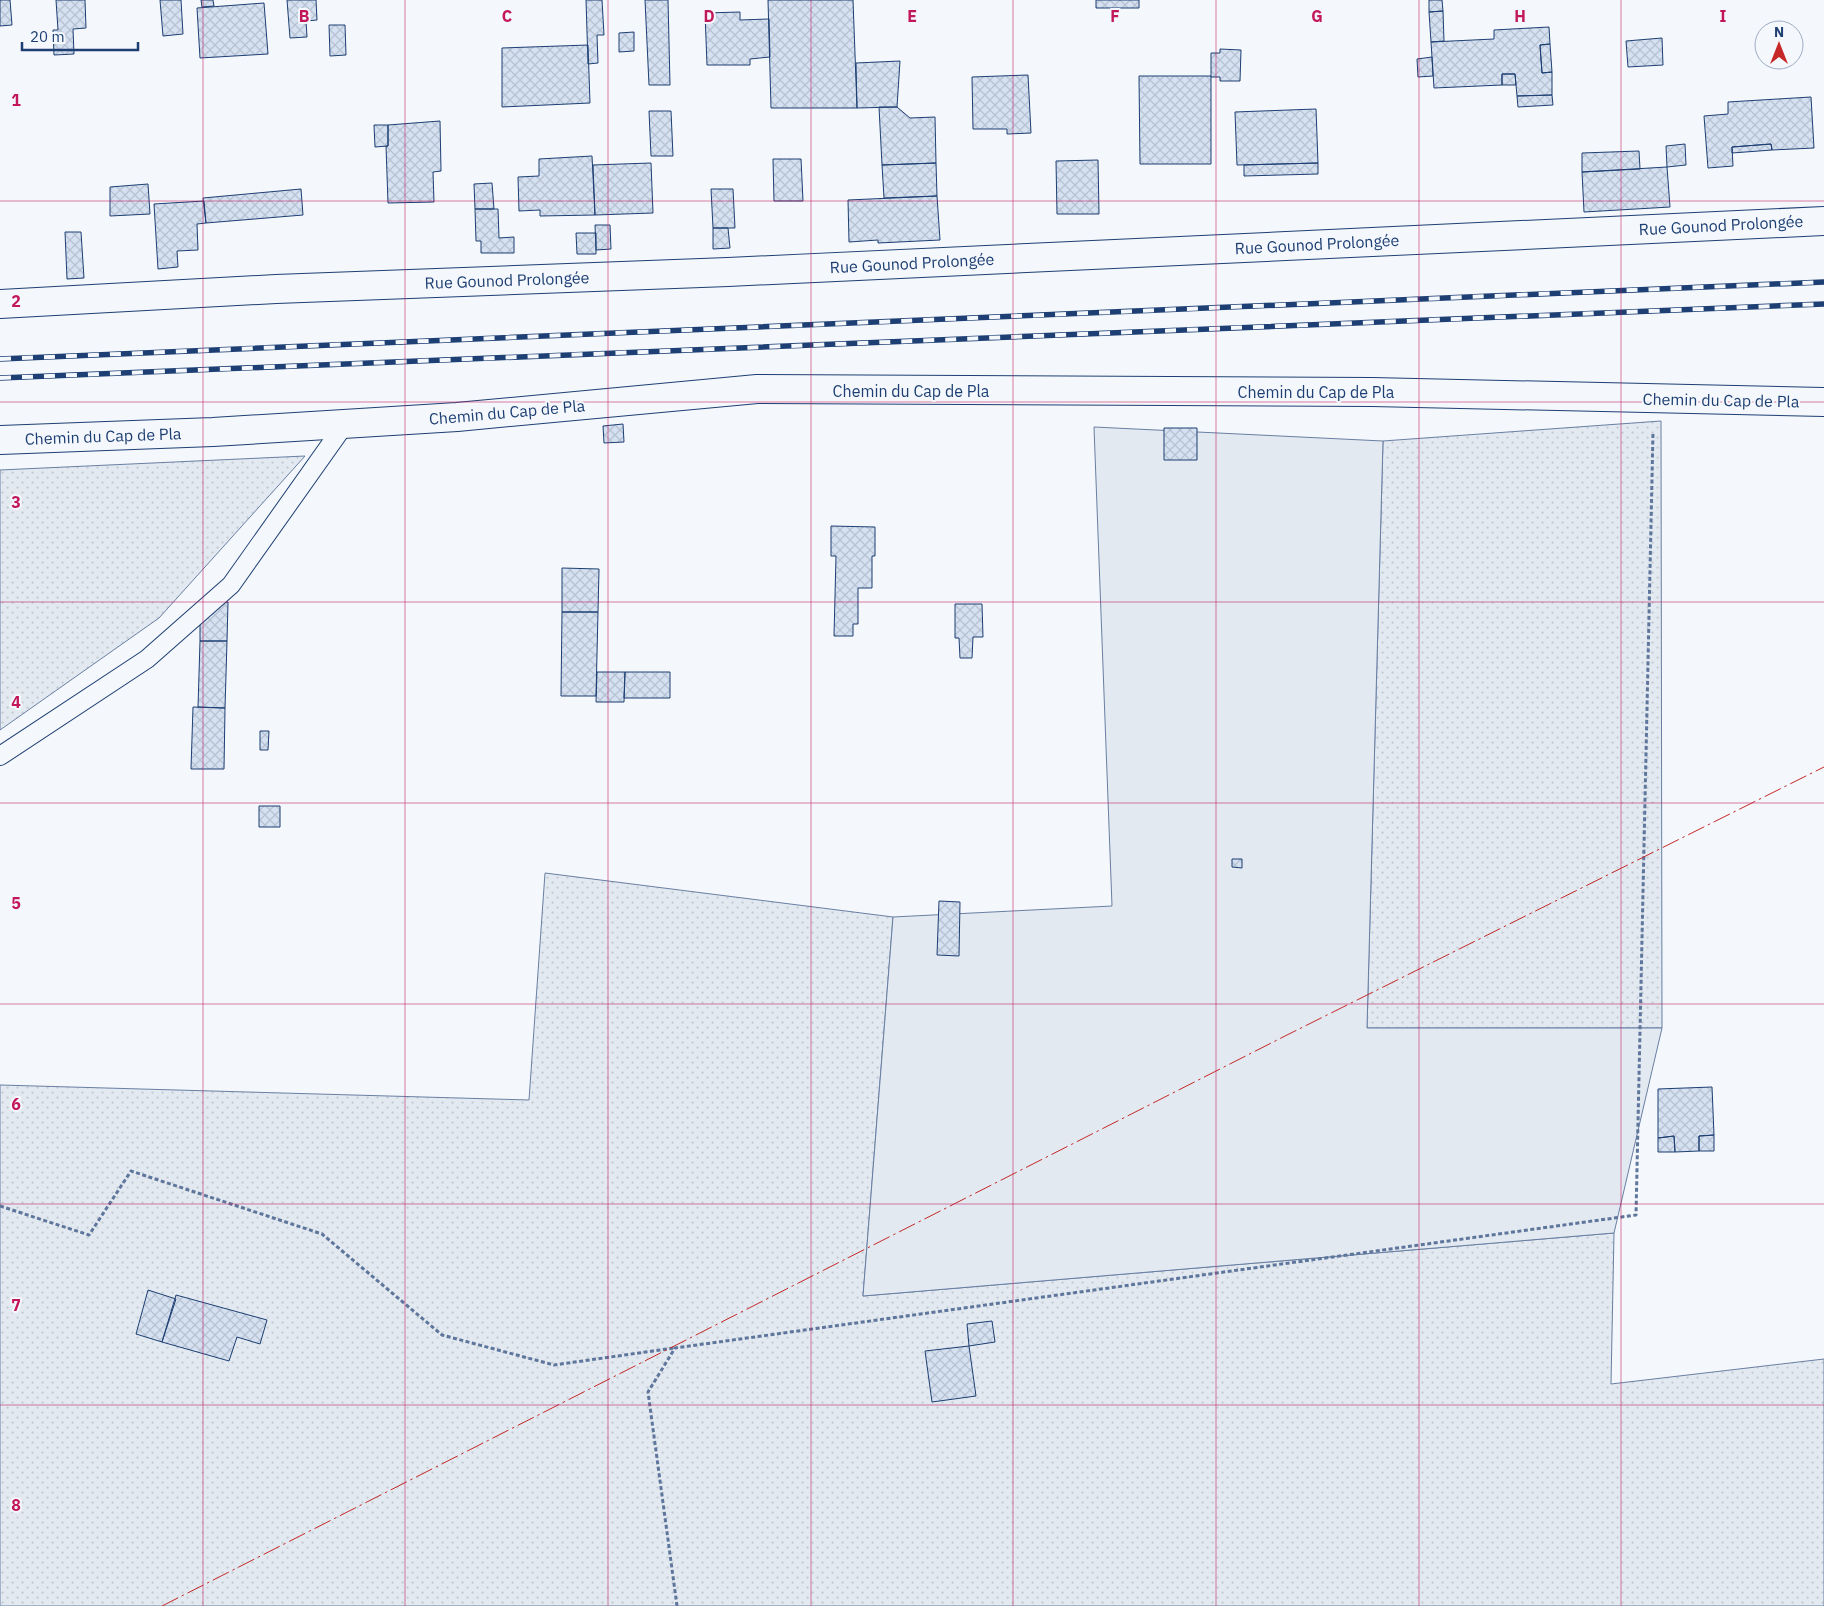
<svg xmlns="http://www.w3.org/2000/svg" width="1824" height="1606" viewBox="0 0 1824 1606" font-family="'IBM Plex Sans',sans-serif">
	<defs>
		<pattern id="grass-dots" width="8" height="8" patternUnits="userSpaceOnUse" patternTransform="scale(1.25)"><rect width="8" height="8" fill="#e3e9f0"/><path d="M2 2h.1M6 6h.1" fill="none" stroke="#c2c9d1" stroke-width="1.8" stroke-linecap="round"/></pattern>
		<pattern id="building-cross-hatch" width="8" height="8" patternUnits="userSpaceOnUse" patternTransform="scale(1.25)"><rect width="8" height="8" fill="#d5e0f0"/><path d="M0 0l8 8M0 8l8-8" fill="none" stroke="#b6c1d1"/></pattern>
	</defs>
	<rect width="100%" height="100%" fill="#f4f7fb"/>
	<path fill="url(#grass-dots)" stroke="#687fa3" d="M 1661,421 L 1662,1028 L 1367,1028 L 1383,441 Z
		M 305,456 L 159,618 L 0,730 L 0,470 Z
		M 545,873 L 893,917 L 863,1296 L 1614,1233 L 1611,1384 L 1824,1359 L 1824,1606 L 0,1606 L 0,1085 L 529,1100 Z"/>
	<path fill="#e3e9f0" stroke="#687fa3" d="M 1094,427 L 1383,441 L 1367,1028 L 1662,1028 L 1614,1233 L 863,1296 L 893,917 L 1112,906 Z"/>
	<path fill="url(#building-cross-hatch)" stroke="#1d3f73" d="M 0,0 L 10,0 L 12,25 L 0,26 Z
		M 56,0 L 85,0 L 86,28 L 73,29 L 74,54 L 54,55 L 53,30 L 58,30 Z
		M 160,0 L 181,0 L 183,34 L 163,36 Z
		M 201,0 L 213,0 L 214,6 L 202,7 Z
		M 287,0 L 316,0 L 317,20 L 306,21 L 307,37 L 290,38 Z
		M 586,0 L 602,0 L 604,35 L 597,35 L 598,63 L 588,64 Z
		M 645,0 L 668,0 L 670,85 L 649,85 Z
		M 768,0 L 853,0 L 857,108 L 771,108 Z
		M 1096,0 L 1139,0 L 1139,8 L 1096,8 Z
		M 1429,0 L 1442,0 L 1443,11 L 1429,12 Z
		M 264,3 L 268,54 L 200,58 L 197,8 Z
		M 1443,11 L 1444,41 L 1431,42 L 1429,12 Z
		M 740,12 L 740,20 L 769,19 L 770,57 L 750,59 L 750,65 L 707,65 L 705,13 Z
		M 329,25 L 345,25 L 346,55 L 330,56 Z
		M 1549,27 L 1550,44 L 1540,45 L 1542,73 L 1552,72 L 1552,95 L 1517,96 L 1515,74 L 1502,74 L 1502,85 L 1434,88 L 1431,42 L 1494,39 L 1494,30 Z
		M 634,32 L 634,51 L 619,52 L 619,33 Z
		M 1662,38 L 1663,65 L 1628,67 L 1626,41 Z
		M 1550,44 L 1552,72 L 1542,73 L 1540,45 Z
		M 588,45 L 590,103 L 502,107 L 502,48 Z
		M 1220,49 L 1241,50 L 1240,81 L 1220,81 L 1220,77 L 1211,77 L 1211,53 L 1220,53 Z
		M 1432,57 L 1433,76 L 1418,77 L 1417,59 Z
		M 900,61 L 897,107 L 857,108 L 856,63 Z
		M 1502,74 L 1515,74 L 1516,85 L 1502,85 Z
		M 1028,75 L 1031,133 L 1007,134 L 1007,129 L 973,129 L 972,77 Z
		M 1139,76 L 1211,76 L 1211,164 L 1140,164 Z
		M 1552,95 L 1553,105 L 1518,107 L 1517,96 Z
		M 1811,97 L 1814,148 L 1772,150 L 1771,144 L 1732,147 L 1733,166 L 1708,168 L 1704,116 L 1728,114 L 1728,102 Z
		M 879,107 L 897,107 L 910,118 L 935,117 L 936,163 L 882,165 Z
		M 1316,109 L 1318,163 L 1237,165 L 1235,112 Z
		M 649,111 L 671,111 L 673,156 L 651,156 Z
		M 440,121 L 441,171 L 433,172 L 434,202 L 388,203 L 386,146 L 388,146 L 388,125 Z
		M 374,125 L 388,125 L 388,146 L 375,147 Z
		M 1685,144 L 1686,165 L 1667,167 L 1666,146 Z
		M 1771,144 L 1772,150 L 1732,153 L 1732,147 Z
		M 1639,151 L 1640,169 L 1582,172 L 1582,153 Z
		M 592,156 L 595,215 L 540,216 L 540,210 L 519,211 L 518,177 L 539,176 L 539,159 Z
		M 773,159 L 801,159 L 803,201 L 774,201 Z
		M 1098,160 L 1099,214 L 1057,214 L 1056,161 Z
		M 651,163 L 653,213 L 595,215 L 593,165 Z
		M 936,163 L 937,196 L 884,198 L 882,165 Z
		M 1318,163 L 1318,174 L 1244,176 L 1244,165 Z
		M 1667,167 L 1670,207 L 1584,212 L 1582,172 Z
		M 492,183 L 494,209 L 475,209 L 474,184 Z
		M 148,184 L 150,214 L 110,216 L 110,187 Z
		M 301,189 L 303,215 L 206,223 L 203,198 Z
		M 711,189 L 733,189 L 735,228 L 713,228 Z
		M 937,196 L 940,240 L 878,243 L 878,240 L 849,242 L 848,200 Z
		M 204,201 L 206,223 L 197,224 L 198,250 L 177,251 L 178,267 L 158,269 L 154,204 Z
		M 475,209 L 498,209 L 499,238 L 514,237 L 514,253 L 481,253 L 481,241 L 476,241 Z
		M 595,225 L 610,225 L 611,249 L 596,250 Z
		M 713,228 L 728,228 L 730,248 L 713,249 Z
		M 65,232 L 81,232 L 84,278 L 67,279 Z
		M 576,233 L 596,233 L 596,254 L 577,254 Z
		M 623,424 L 624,442 L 604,443 L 603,426 Z
		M 1164,428 L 1197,428 L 1197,460 L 1164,460 Z
		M 831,526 L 875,527 L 875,556 L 872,556 L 872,588 L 858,588 L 858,624 L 853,624 L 853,636 L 834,636 L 836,556 L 831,556 Z
		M 562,568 L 599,569 L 598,612 L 562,612 Z
		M 219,602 L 228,602 L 227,641 L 200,641 L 200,622 Z
		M 955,604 L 982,604 L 983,637 L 973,637 L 972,658 L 960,658 L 959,638 L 955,638 Z
		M 562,612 L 598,612 L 596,696 L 561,696 Z
		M 200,641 L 227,641 L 225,708 L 198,707 Z
		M 597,672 L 625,672 L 624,702 L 596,702 Z
		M 625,672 L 670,672 L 670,698 L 624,698 Z
		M 193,707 L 225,708 L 224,769 L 191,769 Z
		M 260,731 L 269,731 L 268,750 L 260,750 Z
		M 259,806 L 280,806 L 280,827 L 259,827 Z
		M 1232,859 L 1242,859 L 1242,868 L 1232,867 Z
		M 939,901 L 960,902 L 959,956 L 937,955 Z
		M 1712,1087 L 1714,1135 L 1699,1136 L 1699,1151 L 1675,1152 L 1674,1136 L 1658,1138 L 1658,1089 Z
		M 1714,1135 L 1714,1151 L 1699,1151 L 1699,1136 Z
		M 1674,1136 L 1675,1152 L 1658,1152 L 1658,1138 Z
		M 148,1290 L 176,1299 L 162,1342 L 136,1334 Z
		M 176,1295 L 267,1320 L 260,1344 L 237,1337 L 229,1361 L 162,1342 Z
		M 992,1321 L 995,1342 L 969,1346 L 967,1324 Z
		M 969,1346 L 976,1396 L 932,1402 L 925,1351 Z"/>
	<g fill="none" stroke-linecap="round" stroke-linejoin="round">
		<defs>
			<path id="service" d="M 0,756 L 147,659 L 231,585 L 345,424"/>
			<path id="minor" d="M 0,304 L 276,289 L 728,272 L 1824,221
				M 0,440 L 213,432 L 457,417 L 757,389 L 1372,392 L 1824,402"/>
		</defs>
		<use href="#service" stroke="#1d3f73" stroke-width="20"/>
		<use href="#minor" stroke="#1d3f73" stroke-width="30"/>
		<path stroke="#5e769c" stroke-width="3" stroke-dasharray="4 2.5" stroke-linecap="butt" d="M 0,1206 L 89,1235 L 131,1171 L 322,1234 L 442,1335 L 554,1365 L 674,1348
			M 677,1606 L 648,1392 L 675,1348 L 1636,1215 L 1653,432"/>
		<use href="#service" stroke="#f4f7fb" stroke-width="18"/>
		<use href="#minor" stroke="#f4f7fb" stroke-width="28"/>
		<defs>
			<path id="rail" d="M 0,359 L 1824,282
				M 0,378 L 1824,304"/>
		</defs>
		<use href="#rail" stroke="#1d3f73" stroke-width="5.5"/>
		<use href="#rail" stroke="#f4f7fb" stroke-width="4" stroke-dasharray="11" stroke-linecap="butt"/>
		<path stroke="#c62828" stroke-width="1" stroke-dasharray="18 4 2.5 4" stroke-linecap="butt" d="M 162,1606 L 1289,1034 L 1824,767"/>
	</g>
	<path fill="none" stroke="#c2185b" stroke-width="1" stroke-opacity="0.55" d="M 203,0 L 203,1606M 405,0 L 405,1606M 608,0 L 608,1606M 811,0 L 811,1606M 1013,0 L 1013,1606M 1216,0 L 1216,1606M 1419,0 L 1419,1606M 1621,0 L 1621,1606M 0,201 L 1824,201M 0,402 L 1824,402M 0,602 L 1824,602M 0,803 L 1824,803M 0,1004 L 1824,1004M 0,1204 L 1824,1204M 0,1405 L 1824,1405"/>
	<g text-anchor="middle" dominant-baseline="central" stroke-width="4" stroke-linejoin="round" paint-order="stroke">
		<g font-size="16" fill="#1d3f73" stroke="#f4f7fb">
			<text transform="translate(1721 225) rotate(-3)">Rue Gounod Prolongée</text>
			<text transform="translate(1317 244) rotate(-3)">Rue Gounod Prolongée</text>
			<text transform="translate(912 263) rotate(-3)">Rue Gounod Prolongée</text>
			<text transform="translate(507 280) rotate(-2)">Rue Gounod Prolongée</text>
			<text x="911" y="391">Chemin du Cap de Pla</text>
			<text x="1316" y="392">Chemin du Cap de Pla</text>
			<text transform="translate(1721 400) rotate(1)">Chemin du Cap de Pla</text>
			<text transform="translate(507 412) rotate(-5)">Chemin du Cap de Pla</text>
			<text transform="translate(103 436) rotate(-2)">Chemin du Cap de Pla</text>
		</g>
	</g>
	<g font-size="16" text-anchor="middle" font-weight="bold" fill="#c2185b" stroke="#f4f7fb" stroke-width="4" stroke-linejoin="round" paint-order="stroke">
		<text x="304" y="22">B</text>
		<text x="507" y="22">C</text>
		<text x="709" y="22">D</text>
		<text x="912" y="22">E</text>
		<text x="1115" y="22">F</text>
		<text x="1317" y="22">G</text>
		<text x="1520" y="22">H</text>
		<text x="1723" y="22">I</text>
		<text x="16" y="106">1</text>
		<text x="16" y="307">2</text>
		<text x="16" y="508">3</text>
		<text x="16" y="708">4</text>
		<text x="16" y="909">5</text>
		<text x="16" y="1110">6</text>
		<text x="16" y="1311">7</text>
		<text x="16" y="1511">8</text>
	</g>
	<g transform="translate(1779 45)"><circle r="24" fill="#f4f7fb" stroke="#9eadc5"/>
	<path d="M0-4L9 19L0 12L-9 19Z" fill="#c62828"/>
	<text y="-8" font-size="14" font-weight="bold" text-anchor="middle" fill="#1d3f73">N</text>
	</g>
	<path d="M22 42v8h116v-8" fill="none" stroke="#1d3f73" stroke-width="2.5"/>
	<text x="30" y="42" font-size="15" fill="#1d3f73" stroke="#f4f7fb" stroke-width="4" paint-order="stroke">20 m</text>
</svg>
